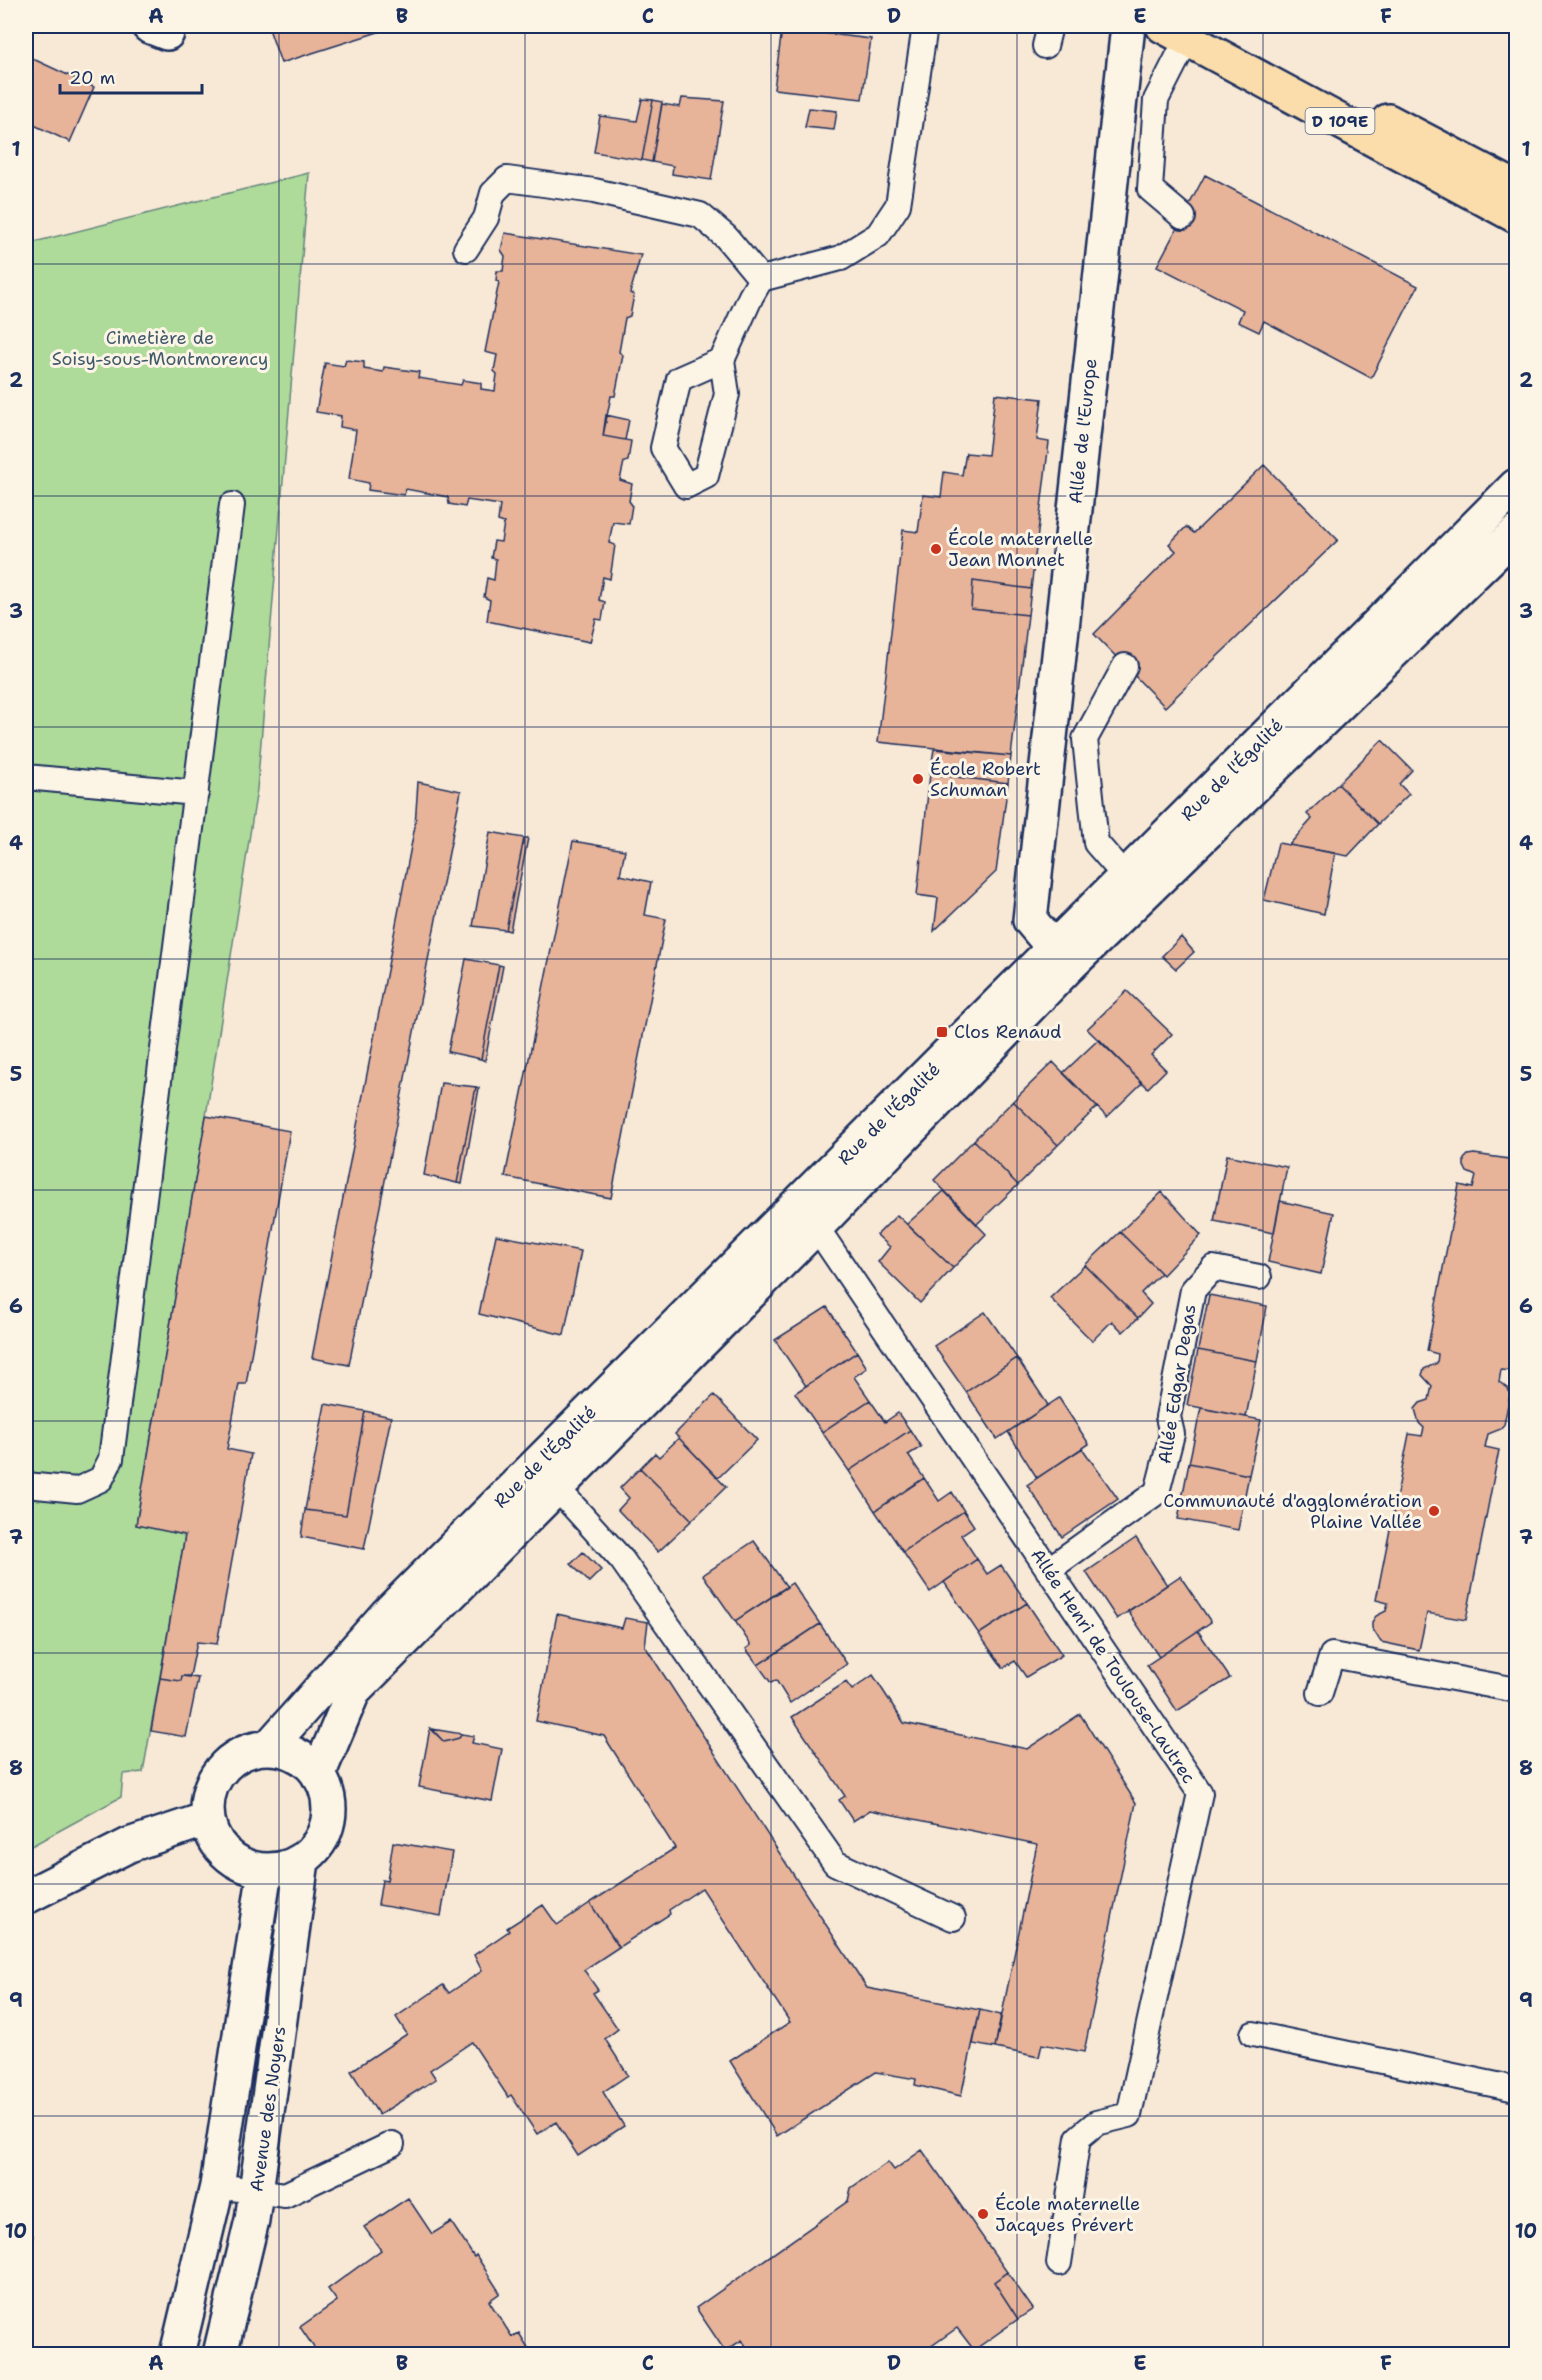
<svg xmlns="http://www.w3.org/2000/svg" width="1542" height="2380" viewBox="0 0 1542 2380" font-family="'Shantell Sans',sans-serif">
	<rect width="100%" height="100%" fill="#f8e8d6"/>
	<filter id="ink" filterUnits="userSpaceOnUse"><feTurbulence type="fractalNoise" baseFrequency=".0167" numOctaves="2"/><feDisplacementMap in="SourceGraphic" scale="12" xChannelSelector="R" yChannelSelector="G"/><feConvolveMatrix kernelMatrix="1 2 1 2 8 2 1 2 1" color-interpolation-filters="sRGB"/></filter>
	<g filter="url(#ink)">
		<path fill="#aedb9a" stroke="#64857c" stroke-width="1.5" d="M 309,173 L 257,789 L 206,1116 L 136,1525 L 185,1535 L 143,1772 L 123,1774 L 121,1797 L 26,1849 L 26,244 Z"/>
		<path fill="#e7b399" stroke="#1b2f5e" stroke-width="1.5" d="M 268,26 L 397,26 L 281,63 Z
			M 782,26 L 792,26 L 791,30 L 782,29 Z
			M 804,26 L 823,26 L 822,33 L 871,39 L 862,99 L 774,89 L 782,29 L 804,32 Z
			M 31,58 L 94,87 L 70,142 L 32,124 L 26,139 L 26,71 Z
			M 682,98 L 724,101 L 711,180 L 672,174 L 673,166 L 652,162 L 662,104 L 680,107 Z
			M 642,99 L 653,100 L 642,160 L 594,152 L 600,116 L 637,121 Z
			M 653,100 L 662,102 L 652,162 L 642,160 Z
			M 809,108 L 837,111 L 834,130 L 805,127 Z
			M 1205,175 L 1418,286 L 1371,378 L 1264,321 L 1259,332 L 1238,322 L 1243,310 L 1157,266 Z
			M 505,233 L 641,255 L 630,293 L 634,295 L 630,316 L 625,318 L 619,352 L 623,355 L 615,396 L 611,396 L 603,436 L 631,441 L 628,461 L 624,462 L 620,480 L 632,484 L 629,501 L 632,505 L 629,524 L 613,522 L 609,543 L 615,545 L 610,579 L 603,577 L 599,600 L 605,602 L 602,620 L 596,619 L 590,642 L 487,621 L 490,600 L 484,597 L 487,578 L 494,580 L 496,559 L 491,558 L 494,541 L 501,542 L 504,523 L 498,521 L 500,505 L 467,500 L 465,507 L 449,504 L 448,497 L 406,489 L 404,495 L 368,490 L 369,483 L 349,479 L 356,430 L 340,427 L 341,416 L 316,412 L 325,363 L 344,366 L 346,360 L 364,362 L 364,369 L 383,372 L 384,367 L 419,372 L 418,378 L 461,385 L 463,380 L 481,383 L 481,389 L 495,391 L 497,374 L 494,371 L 497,355 L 485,352 L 499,282 L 496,281 L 497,271 L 503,271 L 505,256 L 501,250 Z
			M 995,394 L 1042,399 L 1037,440 L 1049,442 L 1031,589 L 973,581 L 971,609 L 1028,615 L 1011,756 L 878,742 L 903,530 L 918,532 L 923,495 L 941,497 L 944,472 L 962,475 L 966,453 L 988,455 Z
			M 606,415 L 629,420 L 625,440 L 603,436 Z
			M 1264,465 L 1338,540 L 1165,707 L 1094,634 L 1176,551 L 1169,544 L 1186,527 L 1194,533 Z
			M 973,581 L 1031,589 L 1028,615 L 971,609 Z
			M 1382,740 L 1412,770 L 1399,784 L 1409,794 L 1378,824 L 1338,784 Z
			M 934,749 L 1011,756 L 1008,783 L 930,774 Z
			M 930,774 L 1008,783 L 996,872 L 934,931 L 938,898 L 917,895 Z
			M 418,782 L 461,791 L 349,1365 L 312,1358 L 415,826 Z
			M 1338,784 L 1378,824 L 1348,856 L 1289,845 L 1312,819 L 1307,814 Z
			M 490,832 L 524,838 L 506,930 L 473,926 Z
			M 524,838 L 528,838 L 510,931 L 506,930 Z
			M 573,841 L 625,850 L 620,875 L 651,882 L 645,915 L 666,919 L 611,1198 L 505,1177 Z
			M 1278,843 L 1335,853 L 1324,914 L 1264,900 Z
			M 1181,937 L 1194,952 L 1176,969 L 1162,956 Z
			M 466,959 L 499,965 L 481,1059 L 448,1052 Z
			M 499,965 L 503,966 L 485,1061 L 481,1059 Z
			M 1127,991 L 1172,1034 L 1151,1055 L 1166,1070 L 1148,1088 L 1087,1029 Z
			M 1099,1039 L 1142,1083 L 1107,1117 L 1063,1073 Z
			M 1053,1062 L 1097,1107 L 1058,1145 L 1013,1101 Z
			M 441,1083 L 476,1087 L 457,1183 L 424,1175 Z
			M 476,1087 L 479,1088 L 462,1184 L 457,1183 Z
			M 1013,1101 L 1058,1145 L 1018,1185 L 974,1140 Z
			M 206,1116 L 290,1131 L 246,1384 L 239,1384 L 227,1449 L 251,1454 L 217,1644 L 197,1642 L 190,1676 L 182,1676 L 181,1681 L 160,1678 L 185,1535 L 136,1525 Z
			M 974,1140 L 1018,1185 L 977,1224 L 934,1180 Z
			M 1474,1154 L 1516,1160 L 1512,1196 L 1516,1196 L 1516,1359 L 1514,1371 L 1501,1370 L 1499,1382 L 1508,1388 L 1510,1394 L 1504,1425 L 1501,1429 L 1488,1434 L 1485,1447 L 1499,1450 L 1466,1620 L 1427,1613 L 1419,1650 L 1381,1642 L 1372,1628 L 1372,1622 L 1376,1616 L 1386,1611 L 1388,1603 L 1376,1600 L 1409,1434 L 1422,1436 L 1424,1428 L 1419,1423 L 1415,1409 L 1420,1403 L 1429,1400 L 1432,1386 L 1422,1375 L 1424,1369 L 1437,1363 L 1438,1354 L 1427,1351 L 1459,1185 L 1473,1188 L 1476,1176 L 1467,1172 L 1464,1166 L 1464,1159 L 1468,1155 Z
			M 1227,1155 L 1287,1167 L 1274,1233 L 1214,1221 Z
			M 944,1191 L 986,1234 L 953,1268 L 907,1224 Z
			M 1162,1192 L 1201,1235 L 1163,1275 L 1120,1232 Z
			M 1280,1201 L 1334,1213 L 1321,1274 L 1268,1262 Z
			M 897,1215 L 953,1268 L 920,1303 L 878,1262 L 890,1247 L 877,1235 Z
			M 1120,1232 L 1161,1273 L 1141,1293 L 1151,1304 L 1138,1318 L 1085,1265 Z
			M 496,1235 L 581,1251 L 564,1335 L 479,1314 Z
			M 1085,1265 L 1138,1318 L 1123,1332 L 1112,1321 L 1092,1341 L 1050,1298 Z
			M 1209,1295 L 1267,1306 L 1257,1361 L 1198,1350 Z
			M 827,1307 L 857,1352 L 806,1386 L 775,1340 Z
			M 985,1312 L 1017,1358 L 966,1392 L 934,1346 Z
			M 1198,1350 L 1257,1361 L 1246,1417 L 1187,1405 Z
			M 857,1352 L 867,1368 L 854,1377 L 870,1400 L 822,1432 L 795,1393 Z
			M 1017,1358 L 1048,1405 L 997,1439 L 966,1392 Z
			M 714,1395 L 757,1440 L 718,1478 L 675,1434 Z
			M 1059,1398 L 1089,1444 L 1037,1478 L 1008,1432 Z
			M 870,1400 L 885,1422 L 898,1413 L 910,1430 L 849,1471 L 822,1432 Z
			M 325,1404 L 365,1411 L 346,1515 L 305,1510 Z
			M 1201,1408 L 1261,1420 L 1249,1475 L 1189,1463 Z
			M 365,1411 L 391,1417 L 364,1549 L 301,1537 L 305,1510 L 346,1515 Z
			M 910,1430 L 921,1447 L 908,1455 L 924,1478 L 875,1511 L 849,1471 Z
			M 679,1438 L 726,1487 L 692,1520 L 640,1468 L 655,1453 L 659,1457 Z
			M 1082,1448 L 1118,1499 L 1062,1537 L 1027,1485 Z
			M 1189,1463 L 1249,1475 L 1238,1530 L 1178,1519 Z
			M 640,1468 L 692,1520 L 658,1552 L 618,1510 L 629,1498 L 620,1488 Z
			M 924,1478 L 939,1501 L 952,1492 L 964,1511 L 903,1552 L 875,1511 Z
			M 964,1511 L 974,1526 L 961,1535 L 977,1559 L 930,1592 L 903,1552 Z
			M 1136,1538 L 1167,1585 L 1117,1619 L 1086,1572 Z
			M 754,1541 L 787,1587 L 735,1621 L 703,1575 Z
			M 583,1552 L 601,1570 L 589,1582 L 571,1564 Z
			M 977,1559 L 987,1574 L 1001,1565 L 1027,1603 L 979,1634 L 944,1582 Z
			M 1180,1576 L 1211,1622 L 1159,1657 L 1128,1611 Z
			M 792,1583 L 820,1624 L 758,1665 L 746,1649 L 751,1645 L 735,1621 Z
			M 1027,1603 L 1062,1655 L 1026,1677 L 1015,1661 L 1003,1668 L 979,1634 Z
			M 557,1614 L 622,1628 L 625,1618 L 648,1622 L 645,1646 L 867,1988 L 980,2010 L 961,2096 L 915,2085 L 916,2079 L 876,2072 L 777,2136 L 730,2061 L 790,2022 L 702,1888 L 669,1910 L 670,1914 L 619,1947 L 590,1903 L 675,1848 L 604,1736 L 536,1721 Z
			M 820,1624 L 847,1664 L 790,1703 L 776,1680 L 771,1683 L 758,1665 Z
			M 1198,1631 L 1230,1678 L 1177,1711 L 1147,1665 Z
			M 873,1675 L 904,1723 L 1027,1749 L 1080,1714 L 1136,1803 L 1084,2052 L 1042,2044 L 1039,2057 L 995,2048 L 1037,1844 L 870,1810 L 853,1821 L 839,1800 L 845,1796 L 792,1717 L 846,1682 L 852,1690 Z
			M 182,1676 L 198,1678 L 186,1737 L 151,1731 L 160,1678 L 181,1681 Z
			M 430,1728 L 444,1742 L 459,1738 L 462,1734 L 474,1736 L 472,1743 L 502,1749 L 492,1801 L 419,1787 Z
			M 432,1729 L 462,1734 L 459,1738 L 444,1742 Z
			M 393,1842 L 452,1852 L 441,1916 L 378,1905 L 382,1880 L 387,1881 Z
			M 590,1903 L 619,1947 L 584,1970 L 598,1990 L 593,1993 L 618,2029 L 605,2039 L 628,2075 L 603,2092 L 624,2126 L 578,2156 L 556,2122 L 537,2134 L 511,2095 L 508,2097 L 472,2042 L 430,2070 L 436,2079 L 379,2115 L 351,2071 L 407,2034 L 396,2017 L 443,1985 L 449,1993 L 482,1971 L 474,1955 L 509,1931 L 507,1928 L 543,1905 L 557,1925 Z
			M 980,2010 L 1001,2015 L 995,2048 L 973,2044 Z
			M 922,2150 L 1007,2272 L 994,2282 L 1018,2319 L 974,2350 L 957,2328 L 920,2354 L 751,2354 L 742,2340 L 725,2351 L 696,2308 L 848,2201 L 851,2188 L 888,2162 L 894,2170 Z
			M 408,2198 L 432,2234 L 451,2222 L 474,2257 L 476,2255 L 500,2293 L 489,2301 L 512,2337 L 519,2333 L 532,2354 L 313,2354 L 317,2352 L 300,2327 L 337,2301 L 328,2289 L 381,2250 L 364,2227 Z
			M 26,2234 L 33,2235 L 26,2289 Z
			M 1007,2272 L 1033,2309 L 1018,2319 L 994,2282 Z"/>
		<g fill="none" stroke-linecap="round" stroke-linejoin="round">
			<defs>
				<path id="service" d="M 1045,46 L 1050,26
					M 1183,217 L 1150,189 L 1156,100 L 1187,39
					M 466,249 L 486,218 L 493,193 L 507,179 L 594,191 L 700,215 L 726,237 L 761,279
					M 722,360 L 679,379 L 663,448 L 686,486 L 706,476 L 727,394 L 722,360 L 751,296 L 761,279 L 841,258 L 878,235 L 898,205 L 925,26
					M 1125,666 L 1085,739 L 1096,843 L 1125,876
					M 26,777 L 196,793
					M 808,1215 L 1200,1793 L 1129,2115 L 1096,2123 L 1078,2138 L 1059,2263
					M 546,1476 L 622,1560 L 835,1863 L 953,1918
					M 26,1485 L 77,1490 L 101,1479 L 111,1459 L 232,505
					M 1048,1570 L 1157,1492 L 1172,1434 L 1168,1417 L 1193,1290 L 1213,1268 L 1259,1277
					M 1320,1693 L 1332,1655 L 1516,1690
					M 1253,2034 L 1516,2089
					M 217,2186 L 285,2195 L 392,2144"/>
				<path id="pedestrian" d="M 1069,966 L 1030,920 L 1128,26"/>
				<path id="minor" d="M 149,26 L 167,33
					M 268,1748 L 386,1615 L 1516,486
					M207 1809a61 61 0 1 1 122 0a61 61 0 1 1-122 0Z
					M 318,1775 L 353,1692 L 817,1226 L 1069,966 L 1516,533
					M 26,1897 L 129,1845 L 207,1819
					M 177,2354 L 217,2186 L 265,1870
					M 220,2354 L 252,2220 L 302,1861"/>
				<path id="primary" d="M 1163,26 L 1516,216
					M 1388,121 L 1516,188"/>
			</defs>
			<use href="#service" stroke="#1b2f5e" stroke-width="28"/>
			<use href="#pedestrian" stroke="#1b2f5e" stroke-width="38"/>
			<use href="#minor" stroke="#1b2f5e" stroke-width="38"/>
			<use href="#primary" stroke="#1b2f5e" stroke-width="38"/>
			<use href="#service" stroke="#fcf5e5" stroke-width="24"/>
			<use href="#pedestrian" stroke="#fcf5e5" stroke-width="33"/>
			<use href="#minor" stroke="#fcf5e5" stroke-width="33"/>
			<use href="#primary" stroke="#fbddab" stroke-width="33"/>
		</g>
	</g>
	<path fill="none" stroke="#1b2f5e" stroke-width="1.5" stroke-opacity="0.55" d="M 279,26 L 279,2354M 525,26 L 525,2354M 771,26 L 771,2354M 1017,26 L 1017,2354M 1263,26 L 1263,2354M 26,264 L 1516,264M 26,496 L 1516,496M 26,727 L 1516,727M 26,959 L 1516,959M 26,1190 L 1516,1190M 26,1421 L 1516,1421M 26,1653 L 1516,1653M 26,1884 L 1516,1884M 26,2116 L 1516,2116"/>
	<g fill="#c8321e" stroke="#fcf5e5" stroke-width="2">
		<circle cx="936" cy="549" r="6"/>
		<circle cx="918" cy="779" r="6"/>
		<rect x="936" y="1026" width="12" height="12" rx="3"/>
		<circle cx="1434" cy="1511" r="6"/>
		<circle cx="983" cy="2214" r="6"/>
	</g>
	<g text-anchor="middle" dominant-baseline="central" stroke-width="6" stroke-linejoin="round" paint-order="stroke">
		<rect fill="#fcf5e5" stroke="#5e6a86" stroke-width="1.5" x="1305.5" y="108" width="69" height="26" rx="4.5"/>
		<g font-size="16" font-weight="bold" fill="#1b2f5e">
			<text x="1340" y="121">D 109E</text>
		</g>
		<g font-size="18" fill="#405a6d" stroke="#fcf5e5">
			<text x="160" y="338">Cimetière de<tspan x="160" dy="21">Soisy-sous-Montmorency</tspan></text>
		</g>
		<g font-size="18" fill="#1b2f5e" stroke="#fcf5e5">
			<text transform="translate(1083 431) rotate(-84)">Allée de l'Europe</text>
			<text transform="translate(1232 770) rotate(-45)">Rue de l'Égalité</text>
			<text transform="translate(889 1114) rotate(-45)">Rue de l'Égalité</text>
			<text transform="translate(1177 1384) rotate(-81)">Allée Edgar Degas</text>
			<text transform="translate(545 1457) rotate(-45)">Rue de l'Égalité</text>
			<text transform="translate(1113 1666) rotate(56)">Allée Henri de Toulouse-Lautrec</text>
			<text transform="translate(268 2109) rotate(-82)">Avenue des Noyers</text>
		</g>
		<g font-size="18" fill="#1b2f5e" stroke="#fcf5e5" text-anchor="start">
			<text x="948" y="539">École maternelle<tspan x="948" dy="21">Jean Monnet</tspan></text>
			<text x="930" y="769">École Robert<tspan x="930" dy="21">Schuman</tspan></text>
			<text x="954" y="1032">Clos Renaud</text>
			<text x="1422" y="1501" text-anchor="end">Communauté d'agglomération<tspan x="1422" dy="21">Plaine Vallée</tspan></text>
			<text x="995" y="2204">École maternelle<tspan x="995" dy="21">Jacques Prévert</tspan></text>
		</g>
	</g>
	<rect width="1542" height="2380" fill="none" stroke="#fcf5e5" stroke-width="66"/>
	<path d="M60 84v9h142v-9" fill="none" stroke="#1b2f5e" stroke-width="3"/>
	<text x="69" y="84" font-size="18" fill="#1b2f5e" stroke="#fcf5e5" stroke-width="4.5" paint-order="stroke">20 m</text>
	<rect x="33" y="33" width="1476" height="2314" fill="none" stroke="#1b2f5e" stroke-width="2"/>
	<g font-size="20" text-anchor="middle" font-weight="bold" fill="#1b2f5e">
		<text x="156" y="23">A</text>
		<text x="402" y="23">B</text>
		<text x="648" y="23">C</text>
		<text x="894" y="23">D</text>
		<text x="1140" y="23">E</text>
		<text x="1386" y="23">F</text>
		<text x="16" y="156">1</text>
		<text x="1526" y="156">1</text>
		<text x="16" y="387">2</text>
		<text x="1526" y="387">2</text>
		<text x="16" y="618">3</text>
		<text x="1526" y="618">3</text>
		<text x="16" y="850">4</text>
		<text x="1526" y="850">4</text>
		<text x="16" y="1081">5</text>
		<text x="1526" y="1081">5</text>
		<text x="16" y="1313">6</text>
		<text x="1526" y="1313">6</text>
		<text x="16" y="1544">7</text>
		<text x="1526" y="1544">7</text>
		<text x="16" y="1775">8</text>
		<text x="1526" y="1775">8</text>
		<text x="16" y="2007">9</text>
		<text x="1526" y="2007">9</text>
		<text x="16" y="2238">10</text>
		<text x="1526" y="2238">10</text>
		<text x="156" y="2370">A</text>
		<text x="402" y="2370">B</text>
		<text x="648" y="2370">C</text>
		<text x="894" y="2370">D</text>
		<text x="1140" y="2370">E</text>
		<text x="1386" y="2370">F</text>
	</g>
</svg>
